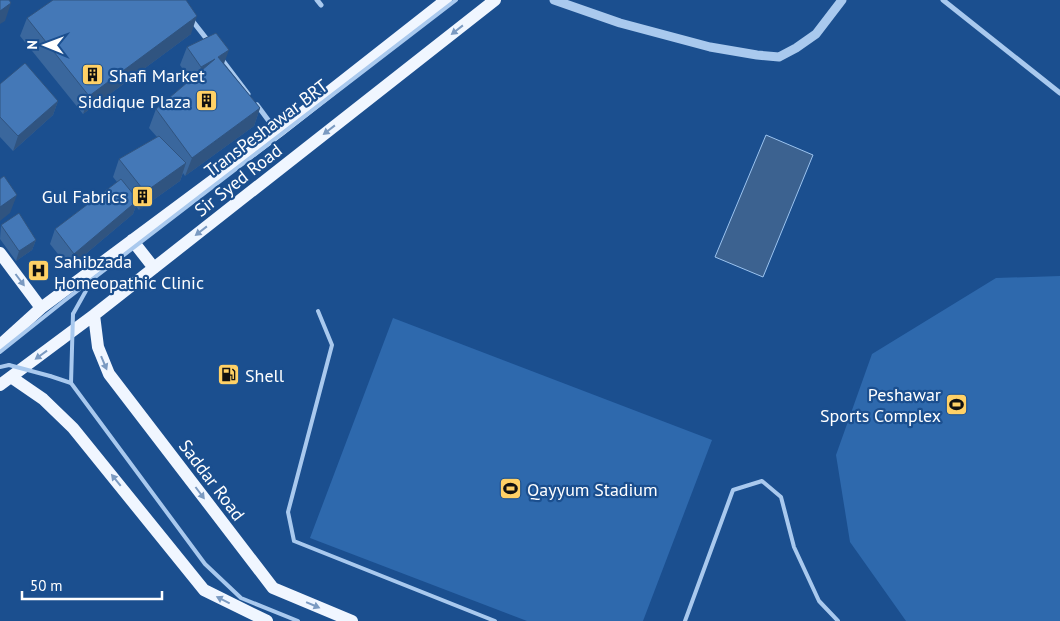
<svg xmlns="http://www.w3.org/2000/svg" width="1060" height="621" viewBox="0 0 1060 621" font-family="'PT Sans',sans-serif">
	<rect width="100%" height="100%" fill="#1b4f8f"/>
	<path fill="#2e69ad" d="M 1060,276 L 1060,621 L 906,621 L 850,542 L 836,455 L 872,354 L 996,278 Z
		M 393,318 L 712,440 L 643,621 L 527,621 L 310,538 Z"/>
	<path fill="#3c6290" stroke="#9cc4f0" d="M 766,135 L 813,155 L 763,277 L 715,257 Z"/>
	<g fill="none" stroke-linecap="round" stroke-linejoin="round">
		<path stroke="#a9c9ee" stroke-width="4" d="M 318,311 L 332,345 L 288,512 L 294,541 L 495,621
			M 73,314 L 92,280
			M 0,367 L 9,365
			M 50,376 L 71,383 L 205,564 L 241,598 L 298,621
			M 685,621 L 733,490 L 762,481 L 781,497 L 794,547 L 819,601 L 838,621"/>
		<path stroke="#a9c9ee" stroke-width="5" d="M 317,0 L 321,5
			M 943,0 L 1060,93
			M 191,19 L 209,42
			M 220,57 L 248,94
			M 257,105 L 277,132"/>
		<path stroke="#a9c9ee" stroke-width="9" d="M 554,0 L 620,23 L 710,47 L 757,55 L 779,57 L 796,48 L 816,34 L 842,0"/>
		<path stroke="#f0f6ff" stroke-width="12" d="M 132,240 L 154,268
			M 0,253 L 41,308
			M 94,315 L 98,347 L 109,374 L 273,588 L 352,621
			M 0,345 L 41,308 L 278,132 L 446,0
			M 11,377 L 43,399 L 73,428 L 204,590 L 267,621
			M 0,385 L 94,315 L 495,0"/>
		<path stroke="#a9c9ee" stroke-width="4" d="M 0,352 L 64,301 L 456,0
			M 9,365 L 50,376
			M 71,383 L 73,314"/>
	</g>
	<path fill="#3a679d" d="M 27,18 L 191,34 L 83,114 L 20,36 Z
		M 187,47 L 224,63 L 260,108 L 254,126 L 185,176 L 183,173 L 180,181 L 139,210 L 136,206 L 133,214 L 69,268 L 50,244 L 55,229 L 117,182 L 113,177 L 119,159 L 157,137 L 149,128 L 156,109 L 190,80 L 180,65 Z
		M 0,84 L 58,101 L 53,115 L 13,151 L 0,137 Z
		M 1,225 L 36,240 L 32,250 L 16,261 L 0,239 Z"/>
	<path fill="#305480" d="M 11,3 L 5,21 L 0,24 L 0,11 Z
		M 197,16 L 191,34 L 83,114 L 89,96 Z
		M 229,50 L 222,69 L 218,57 Z
		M 215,59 L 194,85 L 201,67 Z
		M 58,101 L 53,115 L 13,151 L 18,136 Z
		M 260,108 L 254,126 L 185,176 L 192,158 Z
		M 186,163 L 180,181 L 139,210 L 145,192 Z
		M 17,195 L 10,213 L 0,221 L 0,207 Z
		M 138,200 L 133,214 L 69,268 L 74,254 Z
		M 36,240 L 32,250 L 16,261 L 19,251 Z"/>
	<path fill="#4478b7" stroke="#305480" d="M 0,0 L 9,0 L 11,3 L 0,11 Z
		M 53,0 L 186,0 L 197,16 L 89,96 L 27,18 Z
		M 216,33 L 229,50 L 218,57 L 260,108 L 192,158 L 156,109 L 215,59 L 201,67 L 187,47 Z
		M 25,63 L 58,101 L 18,136 L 0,117 L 0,84 Z
		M 159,136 L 186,163 L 145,192 L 119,159 Z
		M 4,176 L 17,195 L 0,207 L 0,179 Z
		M 121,179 L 138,200 L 74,254 L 55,229 Z
		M 19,213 L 36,240 L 19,251 L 1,225 Z"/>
	<defs><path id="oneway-solid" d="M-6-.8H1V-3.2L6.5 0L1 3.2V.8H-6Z" transform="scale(1.25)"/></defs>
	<g fill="#7b9ac1">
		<use href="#oneway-solid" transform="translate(457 30) rotate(142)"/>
		<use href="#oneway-solid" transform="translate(329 130) rotate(142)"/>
		<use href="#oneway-solid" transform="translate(201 231) rotate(142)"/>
		<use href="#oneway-solid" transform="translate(20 280) rotate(53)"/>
		<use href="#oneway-solid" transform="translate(41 355) rotate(144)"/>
		<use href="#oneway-solid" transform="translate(104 363) rotate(67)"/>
		<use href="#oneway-solid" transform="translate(116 480) rotate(-129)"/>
		<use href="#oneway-solid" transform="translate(200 493) rotate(53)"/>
		<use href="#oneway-solid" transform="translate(223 600) rotate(-153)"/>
		<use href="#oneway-solid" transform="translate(313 605) rotate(23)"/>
	</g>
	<defs>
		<symbol id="building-square" viewBox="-11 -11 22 22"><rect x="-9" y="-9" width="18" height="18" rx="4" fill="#ffd166" stroke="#1b4f8f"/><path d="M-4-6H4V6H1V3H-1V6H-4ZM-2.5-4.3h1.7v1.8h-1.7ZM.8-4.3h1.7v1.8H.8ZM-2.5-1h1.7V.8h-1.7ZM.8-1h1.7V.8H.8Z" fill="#111"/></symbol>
		<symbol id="hospital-square" viewBox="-11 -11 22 22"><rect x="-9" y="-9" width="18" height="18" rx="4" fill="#ffd166" stroke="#1b4f8f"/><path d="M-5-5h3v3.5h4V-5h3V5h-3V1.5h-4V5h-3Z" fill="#111"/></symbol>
		<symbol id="fuel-square" viewBox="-11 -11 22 22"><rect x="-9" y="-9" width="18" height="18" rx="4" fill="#ffd166" stroke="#1b4f8f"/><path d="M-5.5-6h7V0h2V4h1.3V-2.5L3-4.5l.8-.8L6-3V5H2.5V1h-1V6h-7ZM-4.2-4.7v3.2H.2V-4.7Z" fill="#111"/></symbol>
		<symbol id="stadium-square" viewBox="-11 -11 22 22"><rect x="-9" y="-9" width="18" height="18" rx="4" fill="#ffd166" stroke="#1b4f8f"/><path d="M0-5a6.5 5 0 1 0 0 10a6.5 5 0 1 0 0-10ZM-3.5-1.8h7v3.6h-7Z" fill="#111"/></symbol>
	</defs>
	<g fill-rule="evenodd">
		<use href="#building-square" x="80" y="62" width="25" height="25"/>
		<use href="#building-square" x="194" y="88" width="25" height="25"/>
		<use href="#building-square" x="130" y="184" width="25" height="25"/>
		<use href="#hospital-square" x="26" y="258" width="25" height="25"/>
		<use href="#fuel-square" x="216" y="362" width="25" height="25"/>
		<use href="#stadium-square" x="944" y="392" width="25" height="25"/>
		<use href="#stadium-square" x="498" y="476" width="25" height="25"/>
	</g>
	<g text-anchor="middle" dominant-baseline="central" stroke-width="4.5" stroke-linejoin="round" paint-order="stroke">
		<g font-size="18" fill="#fff" stroke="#1b4f8f" text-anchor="start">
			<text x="109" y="75">Shafi Market</text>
			<text x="191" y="101" text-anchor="end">Siddique Plaza</text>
			<text x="127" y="196" text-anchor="end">Gul Fabrics</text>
			<text x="54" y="261">Sahibzada<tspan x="54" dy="21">Homeopathic Clinic</tspan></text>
			<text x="245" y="375">Shell</text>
			<text x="941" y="394" text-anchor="end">Peshawar<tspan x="941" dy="21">Sports Complex</tspan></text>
			<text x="527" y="489">Qayyum Stadium</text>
		</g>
		<g font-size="18" fill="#fff" stroke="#1b4f8f">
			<text transform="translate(266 128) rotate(-37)">TransPeshawar BRT</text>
			<text transform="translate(238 180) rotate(-38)">Sir Syed Road</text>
			<text transform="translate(212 480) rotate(53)">Saddar Road</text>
		</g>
	</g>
	<g transform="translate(45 45) rotate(271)" stroke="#1b4f8f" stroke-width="4" paint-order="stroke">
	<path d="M0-4L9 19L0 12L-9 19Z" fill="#ffffff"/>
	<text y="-8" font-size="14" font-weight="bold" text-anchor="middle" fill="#ffffff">N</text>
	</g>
	<path d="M22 591v8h140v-8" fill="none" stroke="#ffffff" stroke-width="2.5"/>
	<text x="30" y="591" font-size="15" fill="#ffffff" stroke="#1b4f8f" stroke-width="4" paint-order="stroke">50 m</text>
</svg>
